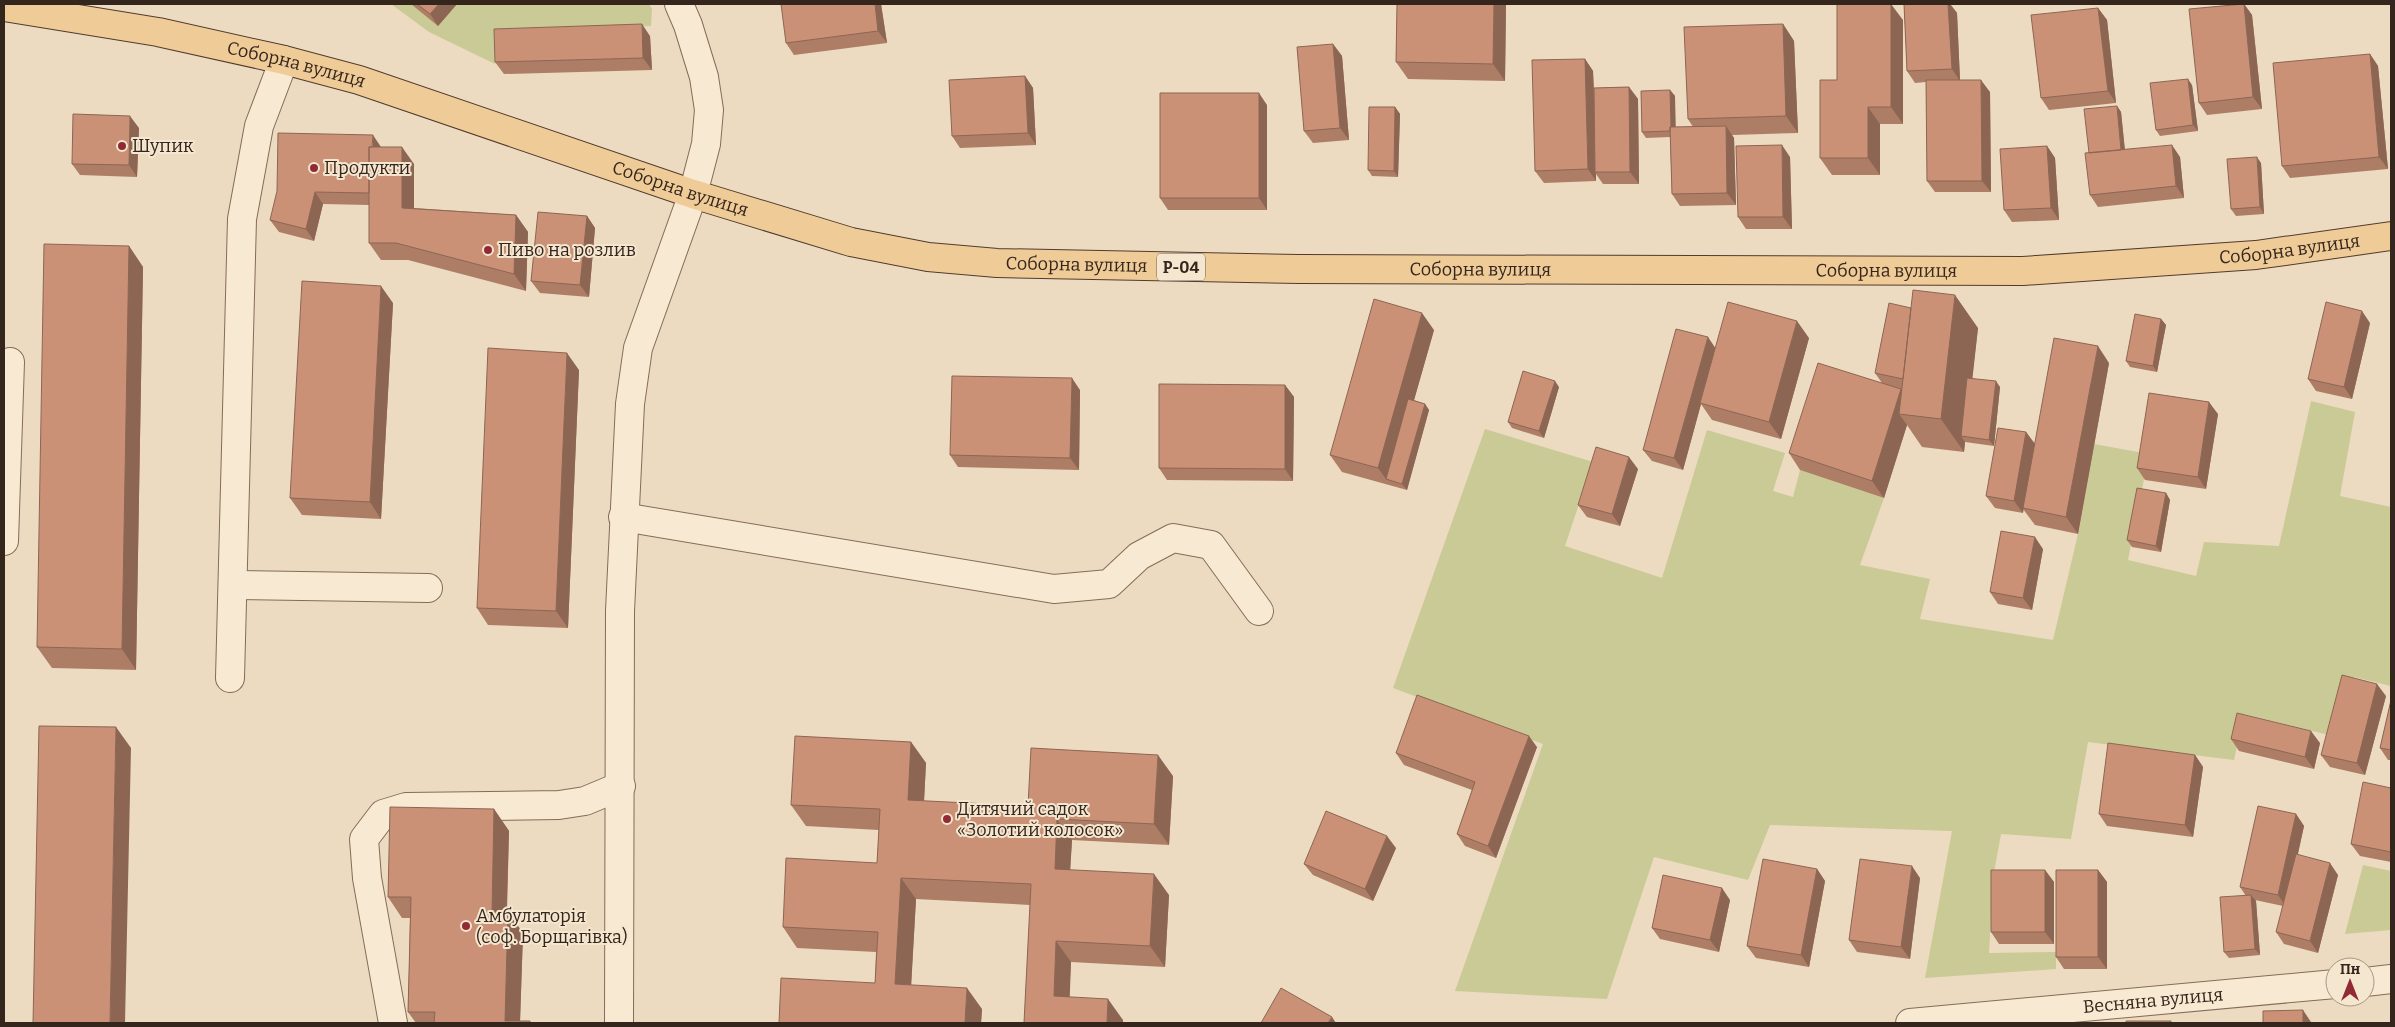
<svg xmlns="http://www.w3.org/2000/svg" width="2395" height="1027" viewBox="0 0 2395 1027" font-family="Bitter,serif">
	<rect width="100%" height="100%" fill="#ecdbc0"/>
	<path fill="#c9ca95" d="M 391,4 L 649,4 L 652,9 L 651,26 L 496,33 L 495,64 L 429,32 Z
		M 2311,401 L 2355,412 L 2340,496 L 2391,507 L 2391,686 L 2354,677 L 2337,737 L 2244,714 L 2234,760 L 2088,742 L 2071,839 L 2001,834 L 1993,878 L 1989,953 L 2056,952 L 2056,969 L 1925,978 L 1952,831 L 1770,825 L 1748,880 L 1654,857 L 1607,999 L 1455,991 L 1543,744 L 1393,688 L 1485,429 L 1593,462 L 1565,546 L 1662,578 L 1707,430 L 1785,453 L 1773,491 L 1793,497 L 1800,470 L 1884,498 L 1860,565 L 1930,579 L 1920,619 L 2053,640 L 2078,534 L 2094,444 L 2149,454 L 2128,560 L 2196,576 L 2204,542 L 2279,546 Z
		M 2363,865 L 2391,871 L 2391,930 L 2345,934 Z"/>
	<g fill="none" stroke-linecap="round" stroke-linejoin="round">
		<defs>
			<g id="minor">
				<path d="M 623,517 L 1054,589 L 1109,584 L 1139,556 L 1173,538 L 1211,545 L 1259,611"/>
				<path d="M 4,541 L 10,362"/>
				<path d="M 233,585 L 428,588"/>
				<path d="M 230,678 L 242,219 L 259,126 L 284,60"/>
				<path d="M 2365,982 L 2391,979"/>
				<path d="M 393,1023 L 367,878 L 364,839 L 383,814 L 406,807 L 559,805 L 585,801 L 621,786"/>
				<path d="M 619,1023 L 620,611 L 630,404 L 638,348 L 693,194 L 706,144 L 709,110 L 704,77 L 688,25 L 679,4"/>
				<path id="s1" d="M 1910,1023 L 2335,984"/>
			</g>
			<g id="major">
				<path id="s2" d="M 4,7 L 158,32 L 284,60 L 359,80 L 693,194 L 851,242 L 928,257 L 997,263 L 1299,269 L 2023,271 L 2256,255 L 2391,236"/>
			</g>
		</defs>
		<use href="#minor" stroke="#856c59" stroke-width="30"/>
		<use href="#major" stroke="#523b2d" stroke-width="30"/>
		<use href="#minor" stroke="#f8e9d3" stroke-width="28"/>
		<use href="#major" stroke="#efcb98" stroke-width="28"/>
	</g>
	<path fill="#ae7d66" d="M 411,4 L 457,4 L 438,26 Z
		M 881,4 L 887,43 L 794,55 L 786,43 Z
		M 1397,4 L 1506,4 L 1505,81 L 1408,79 L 1396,62 Z
		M 1904,4 L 1950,4 L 1957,13 L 1960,80 L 1990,92 L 1991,192 L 1935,192 L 1927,181 L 1926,82 L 1915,83 L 1907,71 Z
		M 2244,4 L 2252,15 L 2262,109 L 2207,115 L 2199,103 Z
		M 2098,8 L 2107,20 L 2116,103 L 2049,110 L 2041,98 Z
		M 1903,20 L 1903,124 L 1880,124 L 1880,175 L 1832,175 L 1820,158 Z
		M 1783,24 L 1794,41 L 1798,133 L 1732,135 L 1734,138 L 1736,205 L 1680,206 L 1672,194 L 1670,137 L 1646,138 L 1642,132 L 1670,90 L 1675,96 L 1675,127 L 1693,127 L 1688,119 Z
		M 650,36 L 652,70 L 504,74 L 495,62 Z
		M 1333,44 L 1342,56 L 1349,140 L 1313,143 L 1304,131 Z
		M 2370,54 L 2378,66 L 2388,169 L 2290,178 L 2282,166 Z
		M 1585,59 L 1593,71 L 1594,88 L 1629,87 L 1638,99 L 1639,184 L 1603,184 L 1596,174 L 1596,181 L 1544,183 L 1535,171 Z
		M 1025,76 L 1033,88 L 1036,145 L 960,148 L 952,136 Z
		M 2192,85 L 2198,131 L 2160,136 L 2156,130 Z
		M 1267,105 L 1267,210 L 1168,210 L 1160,198 Z
		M 2117,106 L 2121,112 L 2125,150 L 2180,157 L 2184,198 L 2098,207 L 2090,195 L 2089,153 Z
		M 1395,107 L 1400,114 L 1398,177 L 1372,176 L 1368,170 Z
		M 139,128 L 137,177 L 80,175 L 72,164 Z
		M 2047,146 L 2055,158 L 2059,220 L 2012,222 L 2004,210 Z
		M 381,147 L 414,164 L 414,208 L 516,215 L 528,232 L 526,291 L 408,260 L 381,260 L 369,243 L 369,205 L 323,204 L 314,241 L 279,232 L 270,220 Z
		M 1790,157 L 1792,229 L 1746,229 L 1738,217 Z
		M 2261,163 L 2264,214 L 2236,216 L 2231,209 Z
		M 587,216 L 595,228 L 589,297 L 540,293 L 531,281 Z
		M 129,246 L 143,267 L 136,670 L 52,668 L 37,647 Z
		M 393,303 L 381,519 L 302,515 L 290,498 Z
		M 1911,308 L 1978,328 L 1972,378 L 2000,387 L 1994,446 L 1965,442 L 1964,452 L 1922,447 L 1907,425 L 1884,498 L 1800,470 L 1789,453 L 1882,383 L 1875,373 Z
		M 2161,319 L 2166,325 L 2157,372 L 2130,367 L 2126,361 Z
		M 2370,323 L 2352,399 L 2316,391 L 2308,379 Z
		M 1434,330 L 1414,400 L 1425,404 L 1429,410 L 1407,490 L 1342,472 L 1330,455 Z
		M 1809,338 L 1781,439 L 1712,420 L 1701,404 L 1683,470 L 1652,461 L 1643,450 L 1715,348 Z
		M 2109,363 L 2078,534 L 2035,525 L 2023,509 L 2023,513 L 1995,508 L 1986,496 L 2026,432 L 2035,444 Z
		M 579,370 L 568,628 L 488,625 L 477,608 Z
		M 1285,385 L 1294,397 L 1293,481 L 1167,480 L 1159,468 Z
		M 1559,387 L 1544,438 L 1512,428 L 1508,422 Z
		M 1080,390 L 1079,470 L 958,467 L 950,455 Z
		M 2218,414 L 2206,489 L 2145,480 L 2137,468 Z
		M 1638,469 L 1620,526 L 1587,517 L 1578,505 Z
		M 2166,493 L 2170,500 L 2161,552 L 2132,547 L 2127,540 Z
		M 2043,549 L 2032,610 L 1998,604 L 1990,592 Z
		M 2386,696 L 2365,775 L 2330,767 L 2321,755 Z
		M 2391,700 L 2391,760 L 2388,760 L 2380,748 Z
		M 2231,739 L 2320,743 L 2314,769 L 2239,751 Z
		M 911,742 L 926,763 L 924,801 L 1028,806 L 1173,776 L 1169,845 L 1072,840 L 1070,870 L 1169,895 L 1165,967 L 1071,962 L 1069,997 L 1123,1020 L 1024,1023 L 1030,905 L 916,899 L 911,985 L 982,1009 L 981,1023 L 779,1023 L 875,983 L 876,952 L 797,948 L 783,927 L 877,863 L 879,830 L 806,826 L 791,805 Z
		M 1537,747 L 1496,858 L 1465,846 L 1457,834 L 1472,790 L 1404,765 L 1396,753 Z
		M 2195,755 L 2203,767 L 2193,837 L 2107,826 L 2099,814 Z
		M 2391,788 L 2391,862 L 2360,856 L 2351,844 Z
		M 494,809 L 509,831 L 507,912 L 508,912 L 523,933 L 520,1021 L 531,1023 L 416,1023 L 408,1012 L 410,918 L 402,918 L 388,897 Z
		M 2296,814 L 2304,826 L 2298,854 L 2338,875 L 2318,953 L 2284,944 L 2276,932 L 2283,906 L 2255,900 L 2256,901 L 2260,955 L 2229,958 L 2224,952 L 2246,896 L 2240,887 Z
		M 1396,848 L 1373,901 L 1313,875 L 1304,864 Z
		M 1817,869 L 1825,881 L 1809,967 L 1756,958 L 1747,946 Z
		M 2045,870 L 2054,882 L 2054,944 L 1999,944 L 1991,932 Z
		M 2098,870 L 2107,882 L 2107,969 L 2064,969 L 2056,957 Z
		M 1920,878 L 1910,959 L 1857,952 L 1849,940 Z
		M 1730,900 L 1719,952 L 1660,939 L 1652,928 Z"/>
	<path fill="#8d6653" d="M 439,4 L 457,4 L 438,26 L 430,14 Z
		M 875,4 L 881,4 L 887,43 L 878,31 Z
		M 1494,4 L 1506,4 L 1505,81 L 1493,64 Z
		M 1891,4 L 1903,20 L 1903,124 L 1891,107 Z
		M 1948,4 L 1950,4 L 1957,13 L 1960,81 L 1952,69 Z
		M 2244,4 L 2252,15 L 2262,109 L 2253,97 Z
		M 2098,8 L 2107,20 L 2116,103 L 2108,91 Z
		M 642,24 L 650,36 L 652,70 L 643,58 Z
		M 1783,24 L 1794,41 L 1798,133 L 1786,116 Z
		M 1333,44 L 1342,56 L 1349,140 L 1340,128 Z
		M 2370,54 L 2378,66 L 2388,169 L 2379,157 Z
		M 1585,59 L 1593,71 L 1596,172 L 1595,172 L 1596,174 L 1596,181 L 1588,169 Z
		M 1025,76 L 1033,88 L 1036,145 L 1028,133 Z
		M 2188,79 L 2192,85 L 2198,131 L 2193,125 Z
		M 1981,80 L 1990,92 L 1991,192 L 1982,181 Z
		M 1629,87 L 1638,99 L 1639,184 L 1630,172 Z
		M 1670,90 L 1675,96 L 1676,137 L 1671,131 Z
		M 1259,93 L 1267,105 L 1267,210 L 1259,198 Z
		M 2117,106 L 2121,112 L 2126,162 L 2122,156 Z
		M 1395,107 L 1400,114 L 1398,177 L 1394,171 Z
		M 1868,107 L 1880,124 L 1880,175 L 1868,158 Z
		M 130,116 L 139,128 L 137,177 L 129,165 Z
		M 1726,126 L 1734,138 L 1736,205 L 1727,193 Z
		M 373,135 L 381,147 L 371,193 Z
		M 1782,145 L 1790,157 L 1792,229 L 1783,217 Z
		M 2172,145 L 2180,157 L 2184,198 L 2176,186 Z
		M 2047,146 L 2055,158 L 2059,220 L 2051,208 Z
		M 402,147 L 414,164 L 414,224 L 402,208 Z
		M 2257,157 L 2261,163 L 2264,214 L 2260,207 Z
		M 315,192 L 323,204 L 314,241 L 306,229 Z
		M 516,215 L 528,232 L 526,291 L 514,274 Z
		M 587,216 L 595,228 L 589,297 L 580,285 Z
		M 129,246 L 143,267 L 136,670 L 122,649 Z
		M 381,286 L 393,303 L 381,519 L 370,502 Z
		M 1955,295 L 1978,328 L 1966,437 L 1961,436 L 1965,442 L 1964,452 L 1941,419 Z
		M 2362,311 L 2370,323 L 2352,399 L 2344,387 Z
		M 1422,313 L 1434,330 L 1391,481 L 1386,479 L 1378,468 Z
		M 2161,319 L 2166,325 L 2157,372 L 2153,366 Z
		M 1797,321 L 1809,338 L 1781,439 L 1769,422 Z
		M 1708,337 L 1716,349 L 1700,403 L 1701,404 L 1683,470 L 1674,458 Z
		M 2098,346 L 2109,363 L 2078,534 L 2066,517 Z
		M 567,353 L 579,370 L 568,628 L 556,611 Z
		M 1072,378 L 1080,390 L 1079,470 L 1070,458 Z
		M 1555,381 L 1559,387 L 1544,438 L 1539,431 Z
		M 1996,381 L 2000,387 L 1994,446 L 1989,440 Z
		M 1285,385 L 1294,397 L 1293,481 L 1285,469 Z
		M 1901,389 L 1913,406 L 1899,414 L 1907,425 L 1884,498 L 1872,481 Z
		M 2209,402 L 2218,414 L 2206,489 L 2198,477 Z
		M 1425,404 L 1429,410 L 1407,490 L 1402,484 Z
		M 2026,432 L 2035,444 L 2023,513 L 2014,501 Z
		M 1629,457 L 1638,469 L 1620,526 L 1612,514 Z
		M 2166,493 L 2170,500 L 2161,552 L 2156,546 Z
		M 2035,537 L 2043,549 L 2032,610 L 2023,598 Z
		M 2377,684 L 2386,696 L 2365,775 L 2357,763 Z
		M 116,727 L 131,748 L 125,1023 L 110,1023 Z
		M 2311,731 L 2320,743 L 2314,769 L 2305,757 Z
		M 1529,736 L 1537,747 L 1496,858 L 1488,846 Z
		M 911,742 L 926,763 L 923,821 L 908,800 Z
		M 1158,755 L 1173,776 L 1169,845 L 1154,824 Z
		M 2195,755 L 2203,767 L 2193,837 L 2185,825 Z
		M 494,809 L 509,831 L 506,933 L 492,912 Z
		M 2296,814 L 2304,826 L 2286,907 L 2278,895 Z
		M 1057,819 L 1072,840 L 1069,890 L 1055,869 Z
		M 1387,836 L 1396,848 L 1373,901 L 1365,889 Z
		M 2330,863 L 2338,875 L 2318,953 L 2310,941 Z
		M 1912,866 L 1920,878 L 1910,959 L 1901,947 Z
		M 1817,869 L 1825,881 L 1809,967 L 1801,955 Z
		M 2045,870 L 2054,882 L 2054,944 L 2045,932 Z
		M 2098,870 L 2107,882 L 2107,969 L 2098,957 Z
		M 1154,874 L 1169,895 L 1165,967 L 1150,946 Z
		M 901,878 L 916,899 L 910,1006 L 895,984 Z
		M 1722,888 L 1730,900 L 1719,952 L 1710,940 Z
		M 2251,895 L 2256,901 L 2260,955 L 2255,949 Z
		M 508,912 L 523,933 L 520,1023 L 505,1021 Z
		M 1056,941 L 1071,962 L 1069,1017 L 1054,996 Z
		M 967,988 L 982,1009 L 981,1023 L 965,1023 Z
		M 1108,999 L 1123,1020 L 1123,1023 L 1107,1023 Z
		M 2303,1010 L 2311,1022 L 2311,1023 L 2303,1023 Z
		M 1332,1017 L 1336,1023 L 1328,1023 Z"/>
	<path fill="#ca9177" stroke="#8d6653" d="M 417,4 L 439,4 L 430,14 Z
		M 781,4 L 875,4 L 878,31 L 786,43 Z
		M 1397,4 L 1494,4 L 1493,64 L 1396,62 Z
		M 1837,4 L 1891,4 L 1891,107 L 1868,107 L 1868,158 L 1820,158 L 1820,80 L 1837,80 Z
		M 1904,4 L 1948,4 L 1952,69 L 1907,71 Z
		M 2244,4 L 2253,97 L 2199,103 L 2189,9 Z
		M 2098,8 L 2108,91 L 2041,98 L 2031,15 Z
		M 642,24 L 643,58 L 495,62 L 494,29 Z
		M 1783,24 L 1786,116 L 1688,119 L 1684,27 Z
		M 1333,44 L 1340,128 L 1304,131 L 1297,47 Z
		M 2370,54 L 2379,157 L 2282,166 L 2273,63 Z
		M 1585,59 L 1588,169 L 1535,171 L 1532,60 Z
		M 1025,76 L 1028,133 L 952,136 L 949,80 Z
		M 2188,79 L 2193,125 L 2156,130 L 2150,83 Z
		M 1926,80 L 1981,80 L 1982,181 L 1927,181 Z
		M 1629,87 L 1630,172 L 1595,172 L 1594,88 Z
		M 1670,90 L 1671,127 L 1670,127 L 1670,131 L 1642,132 L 1641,91 Z
		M 1160,93 L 1259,93 L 1259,198 L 1160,198 Z
		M 2117,106 L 2121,150 L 2089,153 L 2084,109 Z
		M 1369,107 L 1395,107 L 1394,171 L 1368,170 Z
		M 73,114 L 130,116 L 129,165 L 72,164 Z
		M 1726,126 L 1727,193 L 1672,194 L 1670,127 Z
		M 278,133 L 373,135 L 372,147 L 369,147 L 369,193 L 315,192 L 306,229 L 270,220 L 277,191 Z
		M 1782,145 L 1783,217 L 1738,217 L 1736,146 Z
		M 2172,145 L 2176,186 L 2090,195 L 2085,153 Z
		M 2047,146 L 2051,208 L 2004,210 L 2000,149 Z
		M 369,147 L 402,147 L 402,208 L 516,215 L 514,274 L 396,243 L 369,243 Z
		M 2257,157 L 2260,207 L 2231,209 L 2227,159 Z
		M 538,212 L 587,216 L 580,285 L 531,281 Z
		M 44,244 L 129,246 L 122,649 L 37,647 Z
		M 302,281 L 381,286 L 370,502 L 290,498 Z
		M 1913,290 L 1955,295 L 1941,419 L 1899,414 Z
		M 1374,299 L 1422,313 L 1378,468 L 1330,455 Z
		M 1728,302 L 1797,321 L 1769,422 L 1700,403 Z
		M 2326,302 L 2362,311 L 2344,387 L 2308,379 Z
		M 1889,303 L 1911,308 L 1903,379 L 1875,373 Z
		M 2135,314 L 2161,319 L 2153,366 L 2126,361 Z
		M 1676,329 L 1708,337 L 1674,458 L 1643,450 Z
		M 2054,338 L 2098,346 L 2066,517 L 2023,508 Z
		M 488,348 L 567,353 L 556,611 L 477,608 Z
		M 1818,363 L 1901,389 L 1872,481 L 1789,453 Z
		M 1523,371 L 1555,381 L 1539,431 L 1508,422 Z
		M 952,376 L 1072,378 L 1070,458 L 950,455 Z
		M 1967,378 L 1996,381 L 1989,440 L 1961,436 Z
		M 1159,384 L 1285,385 L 1285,469 L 1159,468 Z
		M 2149,393 L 2209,402 L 2198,477 L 2137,468 Z
		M 1408,399 L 1425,404 L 1402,484 L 1386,479 Z
		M 1998,428 L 2026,432 L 2014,501 L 1986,496 Z
		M 1596,447 L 1629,457 L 1612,514 L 1578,505 Z
		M 2137,488 L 2166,493 L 2156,546 L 2127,540 Z
		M 2001,531 L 2035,537 L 2023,598 L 1990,592 Z
		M 2342,675 L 2377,684 L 2357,763 L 2321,755 Z
		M 1417,695 L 1529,736 L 1488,846 L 1457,834 L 1475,782 L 1396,753 Z
		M 2391,700 L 2391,750 L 2380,748 Z
		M 2237,713 L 2311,731 L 2305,757 L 2231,739 Z
		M 39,726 L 116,727 L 110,1023 L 33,1023 Z
		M 795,736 L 911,742 L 908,800 L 1028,806 L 1031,748 L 1158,755 L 1154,824 L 1057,819 L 1055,869 L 1154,874 L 1150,946 L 1056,941 L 1054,996 L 1108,999 L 1107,1023 L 1024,1023 L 1031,884 L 901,878 L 895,984 L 967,988 L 965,1023 L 779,1023 L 781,978 L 875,983 L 878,932 L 783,927 L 786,858 L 877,863 L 880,809 L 791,805 Z
		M 2108,743 L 2195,755 L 2185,825 L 2099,814 Z
		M 2363,782 L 2391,788 L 2391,852 L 2351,844 Z
		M 2258,806 L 2296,814 L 2278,895 L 2240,887 Z
		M 390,807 L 494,809 L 492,912 L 508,912 L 505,1021 L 530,1021 L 530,1023 L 434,1023 L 435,1012 L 408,1012 L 411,897 L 388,897 Z
		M 1326,811 L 1387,836 L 1365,889 L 1304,864 Z
		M 2296,854 L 2330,863 L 2310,941 L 2276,932 Z
		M 1763,859 L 1817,869 L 1801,955 L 1747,946 Z
		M 1860,859 L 1912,866 L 1901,947 L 1849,940 Z
		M 1991,870 L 2045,870 L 2045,932 L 1991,932 Z
		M 2056,870 L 2098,870 L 2098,957 L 2056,957 Z
		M 1663,875 L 1722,888 L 1710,940 L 1652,928 Z
		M 2251,895 L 2255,949 L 2224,952 L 2220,897 Z
		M 1281,988 L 1332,1017 L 1328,1023 L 1261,1023 Z
		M 2303,1010 L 2303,1023 L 2263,1023 L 2263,1011 Z
		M 2126,1021 L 2171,1021 L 2171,1023 L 2126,1023 Z"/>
	<g fill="#922a35" stroke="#f4e6cf" stroke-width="2">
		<circle cx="122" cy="146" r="5"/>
		<circle cx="314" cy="168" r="5"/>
		<circle cx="488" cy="250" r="5"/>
		<circle cx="947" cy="819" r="5"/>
		<circle cx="466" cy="926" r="5"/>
	</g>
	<g text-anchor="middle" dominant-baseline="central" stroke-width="4" stroke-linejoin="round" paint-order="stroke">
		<rect fill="#f4e6cf" stroke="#6e6052" stroke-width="1" x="1157" y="253.5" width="48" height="27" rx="4"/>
		<g font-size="16" font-weight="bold" fill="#35261d">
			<text x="1181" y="267">Р-04</text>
		</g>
		<g font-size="18" fill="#35261d" stroke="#f4e6cf">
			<text stroke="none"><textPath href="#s2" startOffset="298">Соборна вулиця</textPath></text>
			<text stroke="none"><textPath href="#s2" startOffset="702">Соборна вулиця</textPath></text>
			<text stroke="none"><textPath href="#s2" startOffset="2322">Соборна вулиця</textPath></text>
			<text stroke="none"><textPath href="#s2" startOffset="1108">Соборна вулиця</textPath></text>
			<text stroke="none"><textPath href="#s2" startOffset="1512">Соборна вулиця</textPath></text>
			<text stroke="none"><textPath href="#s2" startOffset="1918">Соборна вулиця</textPath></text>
			<text stroke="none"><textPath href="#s1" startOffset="244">Весняна вулиця</textPath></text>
		</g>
		<g font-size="18" fill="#35261d" stroke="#f4e6cf" text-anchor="start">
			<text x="132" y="146">Шупик</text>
			<text x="324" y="168">Продукти</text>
			<text x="498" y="250">Пиво на розлив</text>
			<text x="957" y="809">Дитячий садок<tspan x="957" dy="21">«Золотий колосок»</tspan></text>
			<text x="476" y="916">Амбулаторія<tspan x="476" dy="21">(соф. Борщагівка)</tspan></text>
		</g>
	</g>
	<rect width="2395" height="1027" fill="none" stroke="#35261d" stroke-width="10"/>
	<g transform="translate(2350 982)"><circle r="24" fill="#f4e6cf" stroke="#a89988"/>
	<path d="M0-4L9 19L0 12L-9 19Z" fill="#922a35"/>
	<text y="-8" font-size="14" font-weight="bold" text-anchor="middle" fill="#35261d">Пн</text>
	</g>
</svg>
